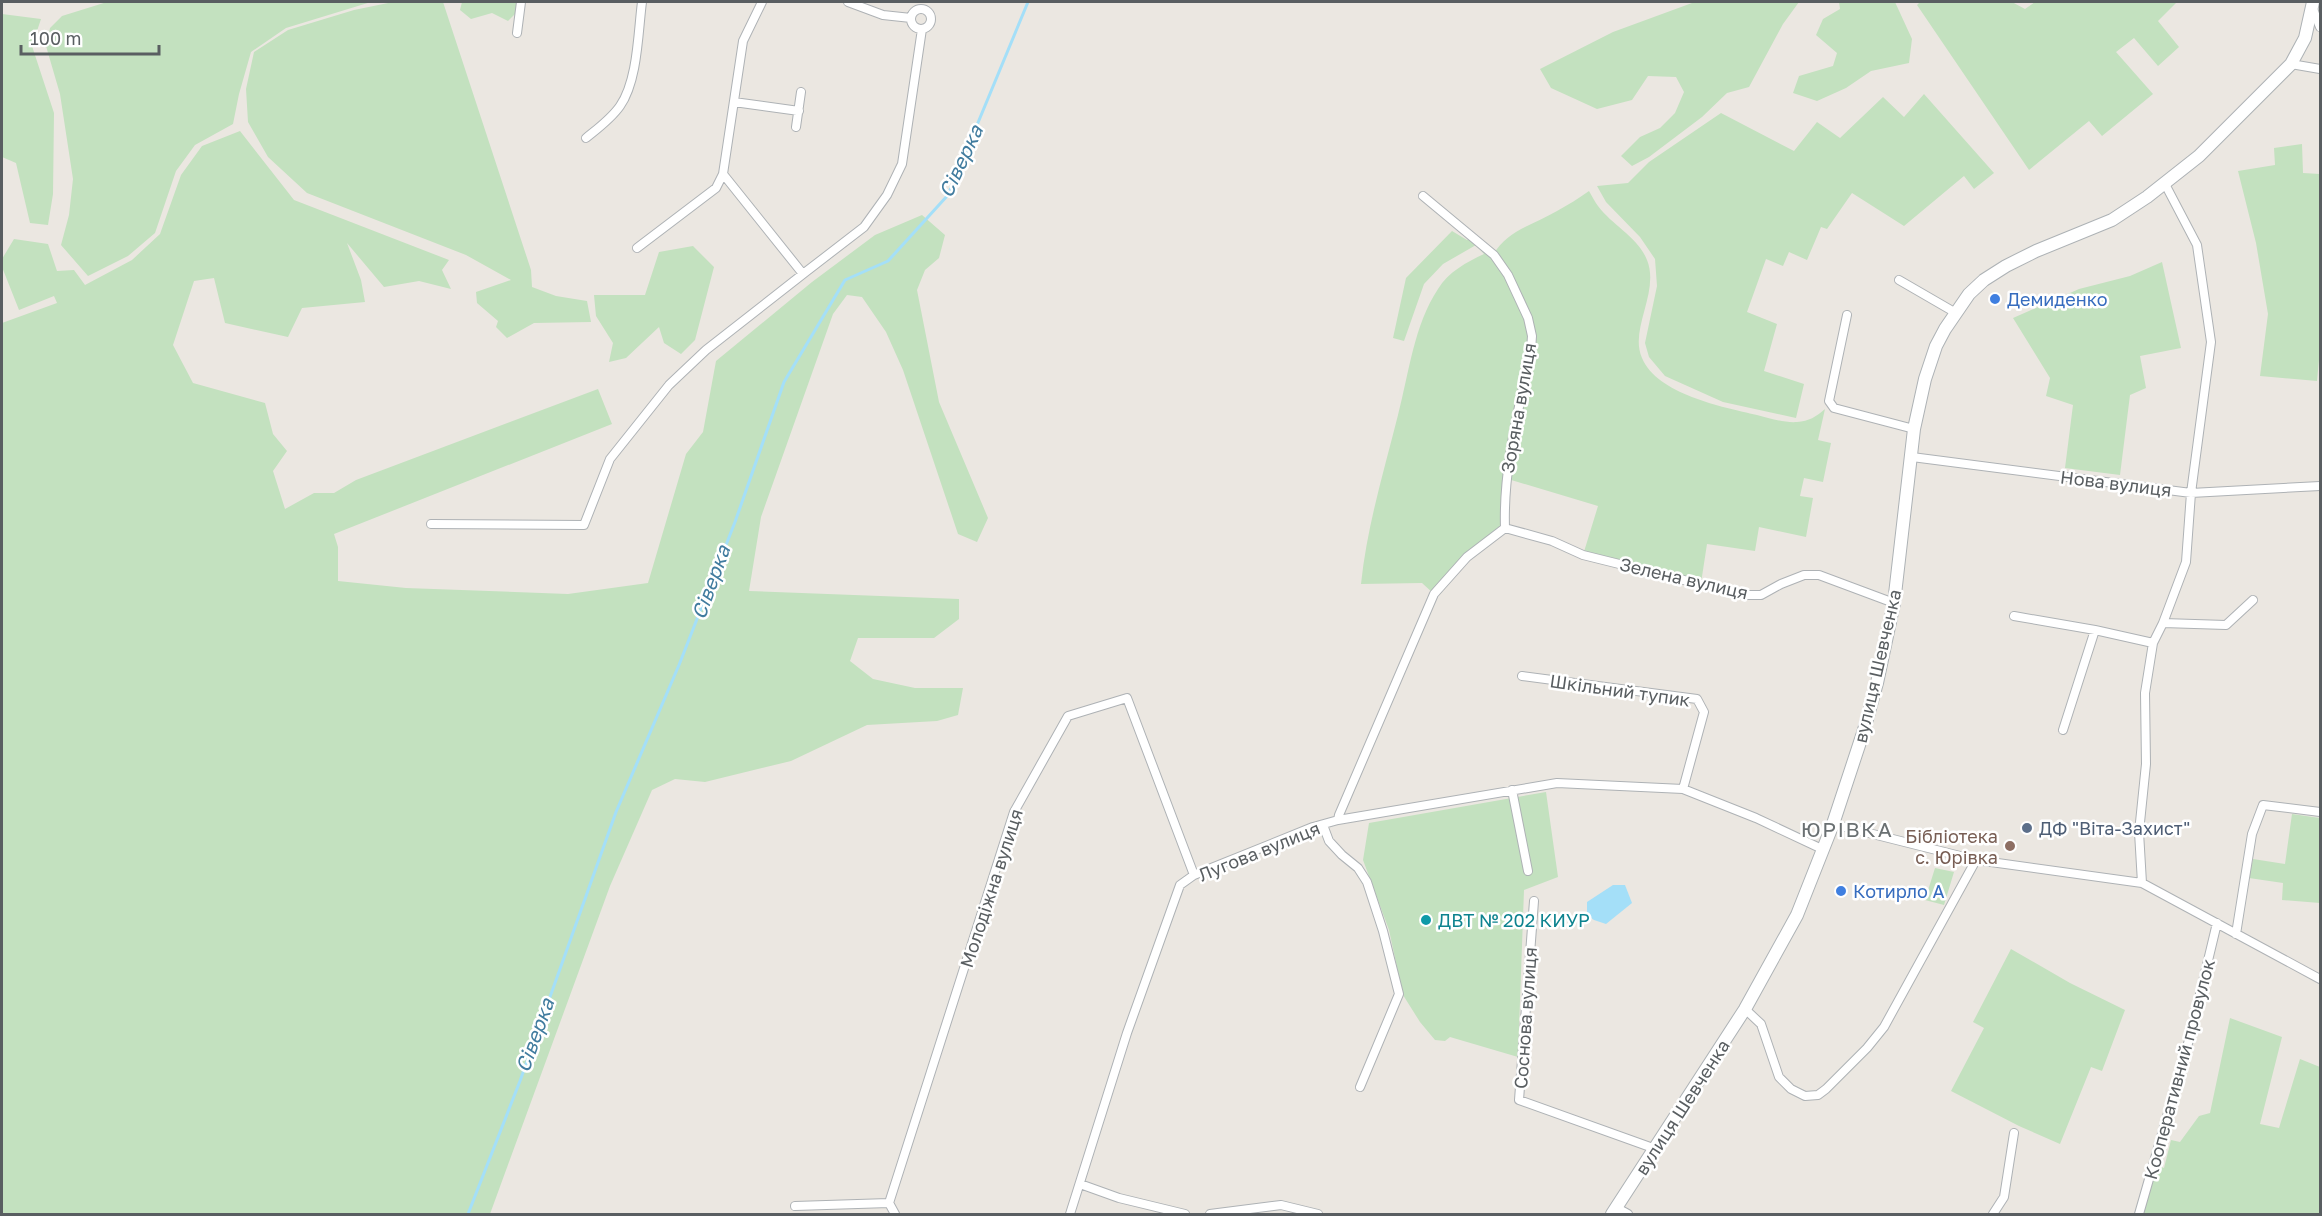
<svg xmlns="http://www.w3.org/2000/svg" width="2322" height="1216" viewBox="0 0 2322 1216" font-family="'Golos Text',sans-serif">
	<rect width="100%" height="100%" fill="#ebe7e1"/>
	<path fill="#c3e1bf" d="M 107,2 L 371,2 L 286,28 L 251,52 L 239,94 L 233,124 L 195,145 L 176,171 L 155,233 L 128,256 L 88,276 L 61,245 L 69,215 L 73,179 L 60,94 L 46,46 L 50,28 L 62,16 Z
		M 393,2 L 443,2 L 531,270 L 532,287 L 556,296 L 587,301 L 591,322 L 534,323 L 507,338 L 496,327 L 498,321 L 477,303 L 476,292 L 511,280 L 466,255 L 307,193 L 268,157 L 248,122 L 246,89 L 254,52 L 288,30 L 354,10 Z
		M 462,2 L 516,2 L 516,13 L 508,21 L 492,13 L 471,19 L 460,10 Z
		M 1705,2 L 1799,2 L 1783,24 L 1749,87 L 1727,93 L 1702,117 L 1649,157 L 1632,166 L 1621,156 L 1640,137 L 1660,128 L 1675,113 L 1684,92 L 1676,77 L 1648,76 L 1632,100 L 1597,109 L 1551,88 L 1540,69 L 1613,32 L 1692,3 Z
		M 1839,2 L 1895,2 L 1912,39 L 1909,63 L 1871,71 L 1846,88 L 1817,101 L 1793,93 L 1799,76 L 1833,66 L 1837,53 L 1816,35 L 1823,19 L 1840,9 Z
		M 1920,2 L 2012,2 L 2025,9 L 2035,2 L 2177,2 L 2158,21 L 2179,47 L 2158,66 L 2134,38 L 2116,52 L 2153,94 L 2102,136 L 2089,121 L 2029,170 L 1917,5 Z
		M 2,14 L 41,19 L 32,46 L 54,113 L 53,194 L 48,225 L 30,223 L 16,163 L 2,157 Z
		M 1924,94 L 1994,173 L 1974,189 L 1964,176 L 1904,226 L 1852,193 L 1827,229 L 1821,227 L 1807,260 L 1789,252 L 1783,266 L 1766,259 L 1747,312 L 1777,324 L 1764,371 L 1804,384 L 1796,418 L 1723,402 L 1665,376 L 1649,357 L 1645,343 L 1657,286 L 1655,259 L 1640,237 L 1606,202 L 1597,186 L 1628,183 L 1649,162 L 1721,113 L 1794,151 L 1817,122 L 1840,138 L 1883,97 L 1904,117 Z
		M 240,131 L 294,200 L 449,260 L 442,270 L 451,289 L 419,281 L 384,287 L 347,243 L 361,280 L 365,302 L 302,308 L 288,337 L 225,323 L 214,278 L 194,281 L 173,345 L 193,383 L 265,403 L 273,434 L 287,451 L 273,471 L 285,509 L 314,493 L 334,493 L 356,480 L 598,389 L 612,424 L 334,534 L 338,547 L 338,581 L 406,588 L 568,594 L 648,583 L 686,454 L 703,432 L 716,361 L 812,282 L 875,235 L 922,215 L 945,235 L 939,258 L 925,270 L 917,290 L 939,402 L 988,518 L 977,542 L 958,534 L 903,370 L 886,332 L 862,297 L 847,295 L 833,314 L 761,517 L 749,591 L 959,599 L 959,619 L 934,638 L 858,638 L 850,661 L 873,679 L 915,688 L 963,688 L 958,715 L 937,721 L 867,725 L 791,761 L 705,782 L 675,779 L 652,790 L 610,886 L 490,1214 L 2,1214 L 2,323 L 57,303 L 54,296 L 19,310 L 2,267 L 2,259 L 14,239 L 48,244 L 57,271 L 74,270 L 85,285 L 132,260 L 160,234 L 181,175 L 202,146 Z
		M 2302,144 L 2303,173 L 2320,174 L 2320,349 L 2317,381 L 2260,376 L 2268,314 L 2256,243 L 2238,171 L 2275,165 L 2274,148 Z
		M 1589,191 C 1592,196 1595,202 1598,206 C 1613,226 1638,237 1647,260 C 1660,292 1629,329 1642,358 C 1657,394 1722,407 1757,415 C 1769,418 1784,423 1797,422 C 1809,421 1816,417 1825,409 L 1818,440 L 1831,443 L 1823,482 L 1804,478 L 1800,496 L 1813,498 L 1806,537 L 1759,527 L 1755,551 L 1707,544 L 1701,583 L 1583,555 L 1598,506 L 1508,479 L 1505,528 L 1467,557 L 1434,594 L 1422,583 L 1361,584 C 1367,526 1384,471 1398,415 C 1409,373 1414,325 1438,289 C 1448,272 1467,262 1484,254 L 1476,245 L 1443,264 L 1424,284 L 1404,341 L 1393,338 L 1406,278 L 1452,231 L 1467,240 L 1473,236 L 1494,254 C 1506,231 1535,224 1557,211 C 1568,205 1579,198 1589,191 Z
		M 693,246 L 714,267 L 695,340 L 681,354 L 664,343 L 659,327 L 626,358 L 609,362 L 613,343 L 596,316 L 594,295 L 645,295 L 659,252 Z
		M 2162,262 L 2181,348 L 2140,356 L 2146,388 L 2130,395 L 2120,475 L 2065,468 L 2073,405 L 2046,396 L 2050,378 L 2013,318 L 2079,289 L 2130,276 Z
		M 1546,792 L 1558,877 L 1524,890 L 1518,1057 L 1450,1037 L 1445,1041 L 1435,1040 L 1420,1022 L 1403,995 L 1389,930 L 1363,860 L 1369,823 Z
		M 2292,814 L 2320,818 L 2320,903 L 2282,900 L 2283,883 L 2249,878 L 2253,859 L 2285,864 Z
		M 1935,868 L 1954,872 L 1944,905 L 1925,900 Z
		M 2011,949 L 2070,983 L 2125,1010 L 2102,1071 L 2091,1067 L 2060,1144 L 2019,1126 L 1951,1091 L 1984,1028 L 1973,1022 Z
		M 2230,1018 L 2282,1037 L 2260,1124 L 2279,1128 L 2300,1059 L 2320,1067 L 2320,1214 L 2144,1214 L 2144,1206 L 2158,1166 L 2164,1168 L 2171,1140 L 2180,1142 L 2199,1116 L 2210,1113 Z"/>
	<path fill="#a4dff8" d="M 1613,885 L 1625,885 L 1632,903 L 1606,924 L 1594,920 L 1587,915 L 1587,902 Z"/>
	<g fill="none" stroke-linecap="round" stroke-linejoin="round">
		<path stroke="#a4dff8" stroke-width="3" d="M 468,1214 L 520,1081 L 616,812 L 679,665 L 735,522 L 784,382 L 845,280 L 888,261 L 948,195 L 1028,2"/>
		<defs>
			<path id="street" d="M 762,2 L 743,41 L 723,174 L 803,274 L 864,227 L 887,195 L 902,164 L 922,29
				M 848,2 L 883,15 L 911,18
				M 2313,9 L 2320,27
				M911 19a10 10 0 1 1 20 0a10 10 0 1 1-20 0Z
				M 517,33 L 521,2
				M 2291,64 L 2320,69
				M 734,102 L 799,111
				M 796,127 L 801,92
				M 586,138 C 597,129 611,119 620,106 C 638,80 638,32 642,2
				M 637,248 L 716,188 L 723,174
				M 1899,280 L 1956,313
				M 1847,315 L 1829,401 L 1834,408 L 1914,429
				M 1912,457 L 2191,493 L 2320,486
				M 431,524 L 584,525 L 610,459 L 669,385 L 706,350 L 803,274
				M 1505,528 L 1552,541 L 1583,555 L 1744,595 L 1761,595 L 1781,584 L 1804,575 L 1819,575 L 1894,603
				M 2014,616 L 2095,630 L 2153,643 L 2163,623 L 2186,562 L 2191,493 L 2211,342 L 2197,245 L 2165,184
				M 2163,623 L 2226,625 L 2253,600
				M 1522,676 L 1697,699 L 1704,712 L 1683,789
				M 2063,730 L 2095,630
				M 1512,790 L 1528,871
				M 1338,820 L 1339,815 L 1434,594 L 1467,557 L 1505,528 C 1503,467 1519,409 1531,350 L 1532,336 L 1528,318 L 1508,275 L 1494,255 L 1423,196
				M 1833,824 L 1976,860 L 2142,883 L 2320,979
				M 1323,825 L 1329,841 L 1342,855 L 1358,868 L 1367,882 L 1383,931 L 1399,994 L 1360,1087
				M 2142,883 L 2139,832 L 2146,764 L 2145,693 L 2153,643
				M 1534,901 L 1519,1100 L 1653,1148
				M 2236,934 L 2252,834 L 2263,805 L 2320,812
				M 1745,1009 L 1761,1024 L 1779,1077 L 1791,1089 L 1805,1096 L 1818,1095 L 1826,1089 L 1867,1048 L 1884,1027 L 1976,860
				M 1080,1184 L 1119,1198 L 1185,1214
				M 795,1206 L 889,1203
				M 1617,1208 L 1628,1214
				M 895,1214 L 889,1203 L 1014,812 L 1068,716 L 1127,698 L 1194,875
				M 1070,1214 L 1127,1033 L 1180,885 L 1194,875 L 1313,827 L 1338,820 L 1557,783 L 1683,789 L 1756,818 L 1822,849
				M 1210,1214 L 1281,1205 L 1318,1214
				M 1993,1214 L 2004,1197 L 2014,1133
				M 2139,1214 L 2189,1040 L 2217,923"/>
			<path id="secondary" d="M 1612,1214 L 1745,1009 L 1797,915 L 1833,824 L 1864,730 L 1877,683 L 1894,603 L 1914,429 L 1925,379 L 1936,346 L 1945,329 L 1969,294 L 1984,280 L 2006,266 L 2036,251 L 2112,220 L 2147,197 L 2199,156 L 2291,64 L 2305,38 L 2313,2"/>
		</defs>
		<use href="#street" stroke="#aeb2b5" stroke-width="10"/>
		<use href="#secondary" stroke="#adb2b5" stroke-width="14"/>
		<use href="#street" stroke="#fff" stroke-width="8"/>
		<use href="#secondary" stroke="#fff" stroke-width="12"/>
	</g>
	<g fill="#3f7fe0" stroke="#fff" stroke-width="2">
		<circle cx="1995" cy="299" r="6"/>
		<circle cx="1841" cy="891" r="6"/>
	</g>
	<circle fill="#5c6f8a" stroke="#fff" stroke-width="2" cx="2027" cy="828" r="6"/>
	<circle fill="#8d6e63" stroke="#fff" stroke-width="2" cx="2010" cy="846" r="6"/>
	<circle fill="#0f9aa8" stroke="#fff" stroke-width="2" cx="1426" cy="920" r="6"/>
	<g text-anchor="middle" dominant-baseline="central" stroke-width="5" stroke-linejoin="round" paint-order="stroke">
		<g font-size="18" fill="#366cbe" stroke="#fff" text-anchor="start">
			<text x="2007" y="299">Демиденко</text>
			<text x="1853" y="891">Котирло А</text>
		</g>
		<g font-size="18" fill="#595e61" stroke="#fff">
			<text transform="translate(1518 408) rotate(-80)">Зоряна вулиця</text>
			<text transform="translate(2116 483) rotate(7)">Нова вулиця</text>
			<text transform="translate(1684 578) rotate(13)">Зелена вулиця</text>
			<text transform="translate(1877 666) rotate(-77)">вулиця Шевченка</text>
			<text transform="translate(1620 690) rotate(8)">Шкільний тупик</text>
			<text transform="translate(1259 851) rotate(-22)">Лугова вулиця</text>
			<text transform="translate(991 888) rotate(-72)">Молодіжна вулиця</text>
			<text transform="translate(1525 1018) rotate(-86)">Соснова вулиця</text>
			<text transform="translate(2179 1069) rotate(-75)">Кооперативний провулок</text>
			<text transform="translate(1682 1107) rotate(-57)">вулиця Шевченка</text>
		</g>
		<g font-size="18" fill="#4e5e75" stroke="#fff" text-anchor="start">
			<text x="2039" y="828">ДФ "Віта-Захист"</text>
		</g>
		<g font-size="18" fill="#785e54" stroke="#fff" text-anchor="end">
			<text x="1998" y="836">Бібліотека<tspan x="1998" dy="21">с. Юрівка</tspan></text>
		</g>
		<g font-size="18" fill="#0d838f" stroke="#fff" text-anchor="start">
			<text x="1438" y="920">ДВТ № 202 КИУР</text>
		</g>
		<g font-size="20" font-style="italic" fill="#417c9f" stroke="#fff">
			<text transform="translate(960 161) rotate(-65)">Сіверка</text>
			<text transform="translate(710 582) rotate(-70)">Сіверка</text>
			<text transform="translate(534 1035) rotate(-70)">Сіверка</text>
		</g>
		<g font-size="21" letter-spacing="1.5" fill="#6a7072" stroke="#fff">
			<text x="1847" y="829">ЮРІВКА</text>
		</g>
	</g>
	<rect width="2322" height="1216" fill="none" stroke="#595e61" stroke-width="6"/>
	<path d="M21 45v9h138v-9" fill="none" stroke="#595e61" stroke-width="3"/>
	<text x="30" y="45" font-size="18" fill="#595e61" stroke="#ffffff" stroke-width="4.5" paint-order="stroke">100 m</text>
</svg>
